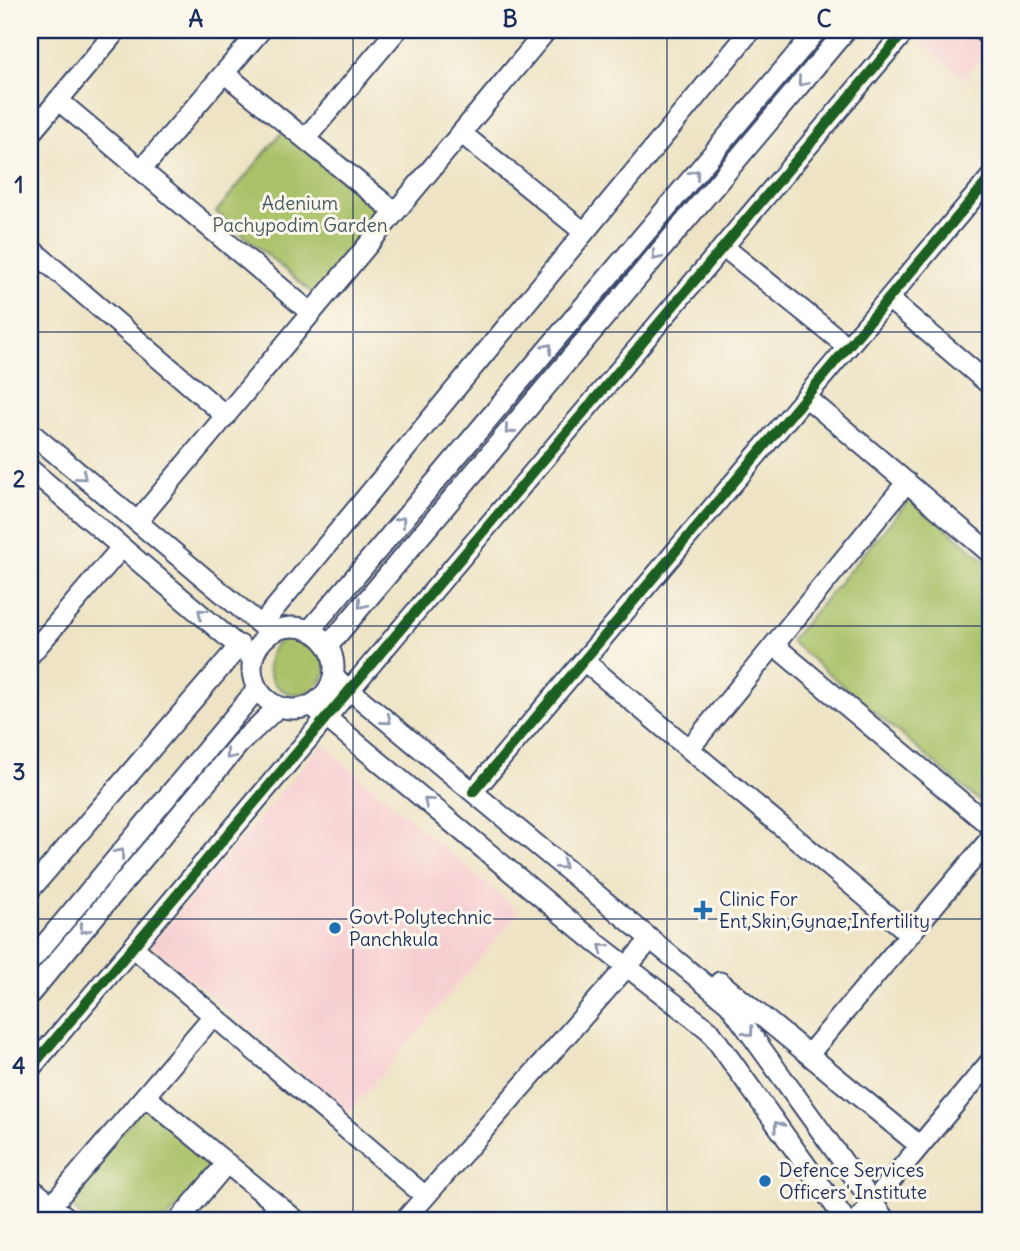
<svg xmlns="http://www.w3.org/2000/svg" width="1020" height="1251" viewBox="0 0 1020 1251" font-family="Delius,sans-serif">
	<rect width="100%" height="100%" fill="#fbf7ec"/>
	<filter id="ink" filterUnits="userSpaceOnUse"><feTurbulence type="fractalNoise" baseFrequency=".0143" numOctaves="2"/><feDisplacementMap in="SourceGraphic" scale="14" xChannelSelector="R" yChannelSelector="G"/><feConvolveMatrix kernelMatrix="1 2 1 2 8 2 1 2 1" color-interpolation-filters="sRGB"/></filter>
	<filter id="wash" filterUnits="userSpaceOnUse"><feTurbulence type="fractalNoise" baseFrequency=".00686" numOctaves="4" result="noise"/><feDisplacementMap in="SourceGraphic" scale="28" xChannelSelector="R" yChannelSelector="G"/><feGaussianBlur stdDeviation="1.57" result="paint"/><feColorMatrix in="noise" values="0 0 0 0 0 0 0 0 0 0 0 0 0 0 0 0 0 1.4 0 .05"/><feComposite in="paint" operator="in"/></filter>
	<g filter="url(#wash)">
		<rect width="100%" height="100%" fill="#eee4c5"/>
		<path fill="#f7cfd1" d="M 917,30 L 971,30 L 990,47 L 964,79 L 912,35 Z
			M 322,744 L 519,912 L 349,1113 L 151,945 Z"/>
		<path fill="#a9c167" stroke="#627862" stroke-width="2" d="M 283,131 L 384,216 L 317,297 L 216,212 Z
			M 911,498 L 990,565 L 990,810 L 790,641 Z
			M268 665a29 29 0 1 1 58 0a29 29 0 1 1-58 0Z
			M 146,1103 L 216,1162 L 166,1221 L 88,1221 L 64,1201 Z"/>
	</g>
	<g filter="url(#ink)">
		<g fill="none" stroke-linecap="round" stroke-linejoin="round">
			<defs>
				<path id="minor" d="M 981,30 L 990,37
					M 224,73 L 395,212
					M 58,100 L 311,313
					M 461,133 L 584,232
					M 30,134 L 117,30
					M 305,139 L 397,30
					M 141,170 L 261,30
					M 30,248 L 226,416
					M 725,248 L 848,347
					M 889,299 L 990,385
					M 806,397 L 990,553
					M 30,432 L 270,633
					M 30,469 L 252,658
					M 137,522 L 547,30
					M 261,625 L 751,30
					M252 668a41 41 0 1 1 82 0a41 41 0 1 1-82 0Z
					M 310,630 L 817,30
					M 774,645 L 990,826
					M 328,646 L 846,30
					M 30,655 L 122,547
					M 584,661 L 910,934
					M 334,677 L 729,1004 L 886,1221
					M 311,705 L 595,942 L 709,1030 L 846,1221
					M 689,749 L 907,482
					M 473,792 L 990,178
					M 30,890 L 240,645
					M 133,947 L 425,1196
					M 30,962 L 257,689
					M 720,982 L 920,1146
					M 30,994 L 239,744 L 278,707
					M 809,1054 L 990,839
					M 30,1069 L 906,30
					M 145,1096 L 297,1221
					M 30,1187 L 71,1221
					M 52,1205 L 213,1016
					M 178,1221 L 227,1163
					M 404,1221 L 651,939
					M 857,1221 L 990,1062"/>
			</defs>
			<use href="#minor" stroke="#3b4a6d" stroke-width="23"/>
			<use href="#minor" stroke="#fff" stroke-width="19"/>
			<defs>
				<path id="cycleway" d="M 473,792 L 990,178
					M 30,1069 L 906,30"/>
			</defs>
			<use href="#cycleway" stroke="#fbf7ec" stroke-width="15"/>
			<use href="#cycleway" stroke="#1b5e20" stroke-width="10"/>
		</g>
		<defs><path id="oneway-chevron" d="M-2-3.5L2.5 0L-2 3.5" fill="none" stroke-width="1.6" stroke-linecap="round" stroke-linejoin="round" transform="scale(1.75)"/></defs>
		<g stroke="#8d97ae">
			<use href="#oneway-chevron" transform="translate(802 82) rotate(130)"/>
			<use href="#oneway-chevron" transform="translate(695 174) rotate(-50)"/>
			<use href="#oneway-chevron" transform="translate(656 256) rotate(130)"/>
			<use href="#oneway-chevron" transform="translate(548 348) rotate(-50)"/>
			<use href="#oneway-chevron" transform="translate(509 430) rotate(130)"/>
			<use href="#oneway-chevron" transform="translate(82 476) rotate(40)"/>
			<use href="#oneway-chevron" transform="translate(401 521) rotate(-50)"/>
			<use href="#oneway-chevron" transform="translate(362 604) rotate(130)"/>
			<use href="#oneway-chevron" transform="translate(202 613) rotate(-140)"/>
			<use href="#oneway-chevron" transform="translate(387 720) rotate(40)"/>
			<use href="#oneway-chevron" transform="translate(230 755) rotate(130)"/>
			<use href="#oneway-chevron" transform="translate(428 802) rotate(-140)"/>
			<use href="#oneway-chevron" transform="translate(120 853) rotate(-50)"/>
			<use href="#oneway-chevron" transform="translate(562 865) rotate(40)"/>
			<use href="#oneway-chevron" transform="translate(84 929) rotate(130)"/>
			<use href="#oneway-chevron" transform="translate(603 948) rotate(-142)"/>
			<use href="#oneway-chevron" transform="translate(749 1032) rotate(54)"/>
			<use href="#oneway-chevron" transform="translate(778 1126) rotate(-125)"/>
		</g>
	</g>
	<path fill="none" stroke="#1b2f5e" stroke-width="2" stroke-opacity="0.55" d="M 353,30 L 353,1221M 667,30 L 667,1221M 30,332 L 990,332M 30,626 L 990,626M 30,919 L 990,919"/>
	<g fill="#1f6fb2" stroke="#fbf7ec" stroke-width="2.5">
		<path d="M699.5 899.5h7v7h7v7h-7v7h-7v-7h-7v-7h7z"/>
		<circle cx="335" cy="928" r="7"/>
		<circle cx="765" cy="1181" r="7"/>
	</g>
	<g text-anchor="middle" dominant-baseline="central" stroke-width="6" stroke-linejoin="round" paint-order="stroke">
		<g font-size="19" fill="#465b61" stroke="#fbf7ec">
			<text x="300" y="203">Adenium<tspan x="300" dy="22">Pachypodim Garden</tspan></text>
		</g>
		<g font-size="19" fill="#1b2f5e" stroke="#fbf7ec" text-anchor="start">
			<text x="719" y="899">Clinic For<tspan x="719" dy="22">Ent,Skin,Gynae,Infertility</tspan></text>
			<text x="349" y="917">Govt Polytechnic<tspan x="349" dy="22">Panchkula</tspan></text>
			<text x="779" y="1170">Defence Services<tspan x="779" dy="22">Officers' Institute</tspan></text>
		</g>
	</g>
	<rect width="1020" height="1251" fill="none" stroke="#fbf7ec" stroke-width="77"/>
	<rect x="38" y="38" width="944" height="1174" fill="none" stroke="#1b2f5e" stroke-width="2.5"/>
	<g font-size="23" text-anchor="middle" font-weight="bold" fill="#1b2f5e">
		<text x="196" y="27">A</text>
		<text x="510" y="27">B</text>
		<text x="824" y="27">C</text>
		<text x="19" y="193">1</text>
		<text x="19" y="487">2</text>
		<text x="19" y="780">3</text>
		<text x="19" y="1074">4</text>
	</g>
</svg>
